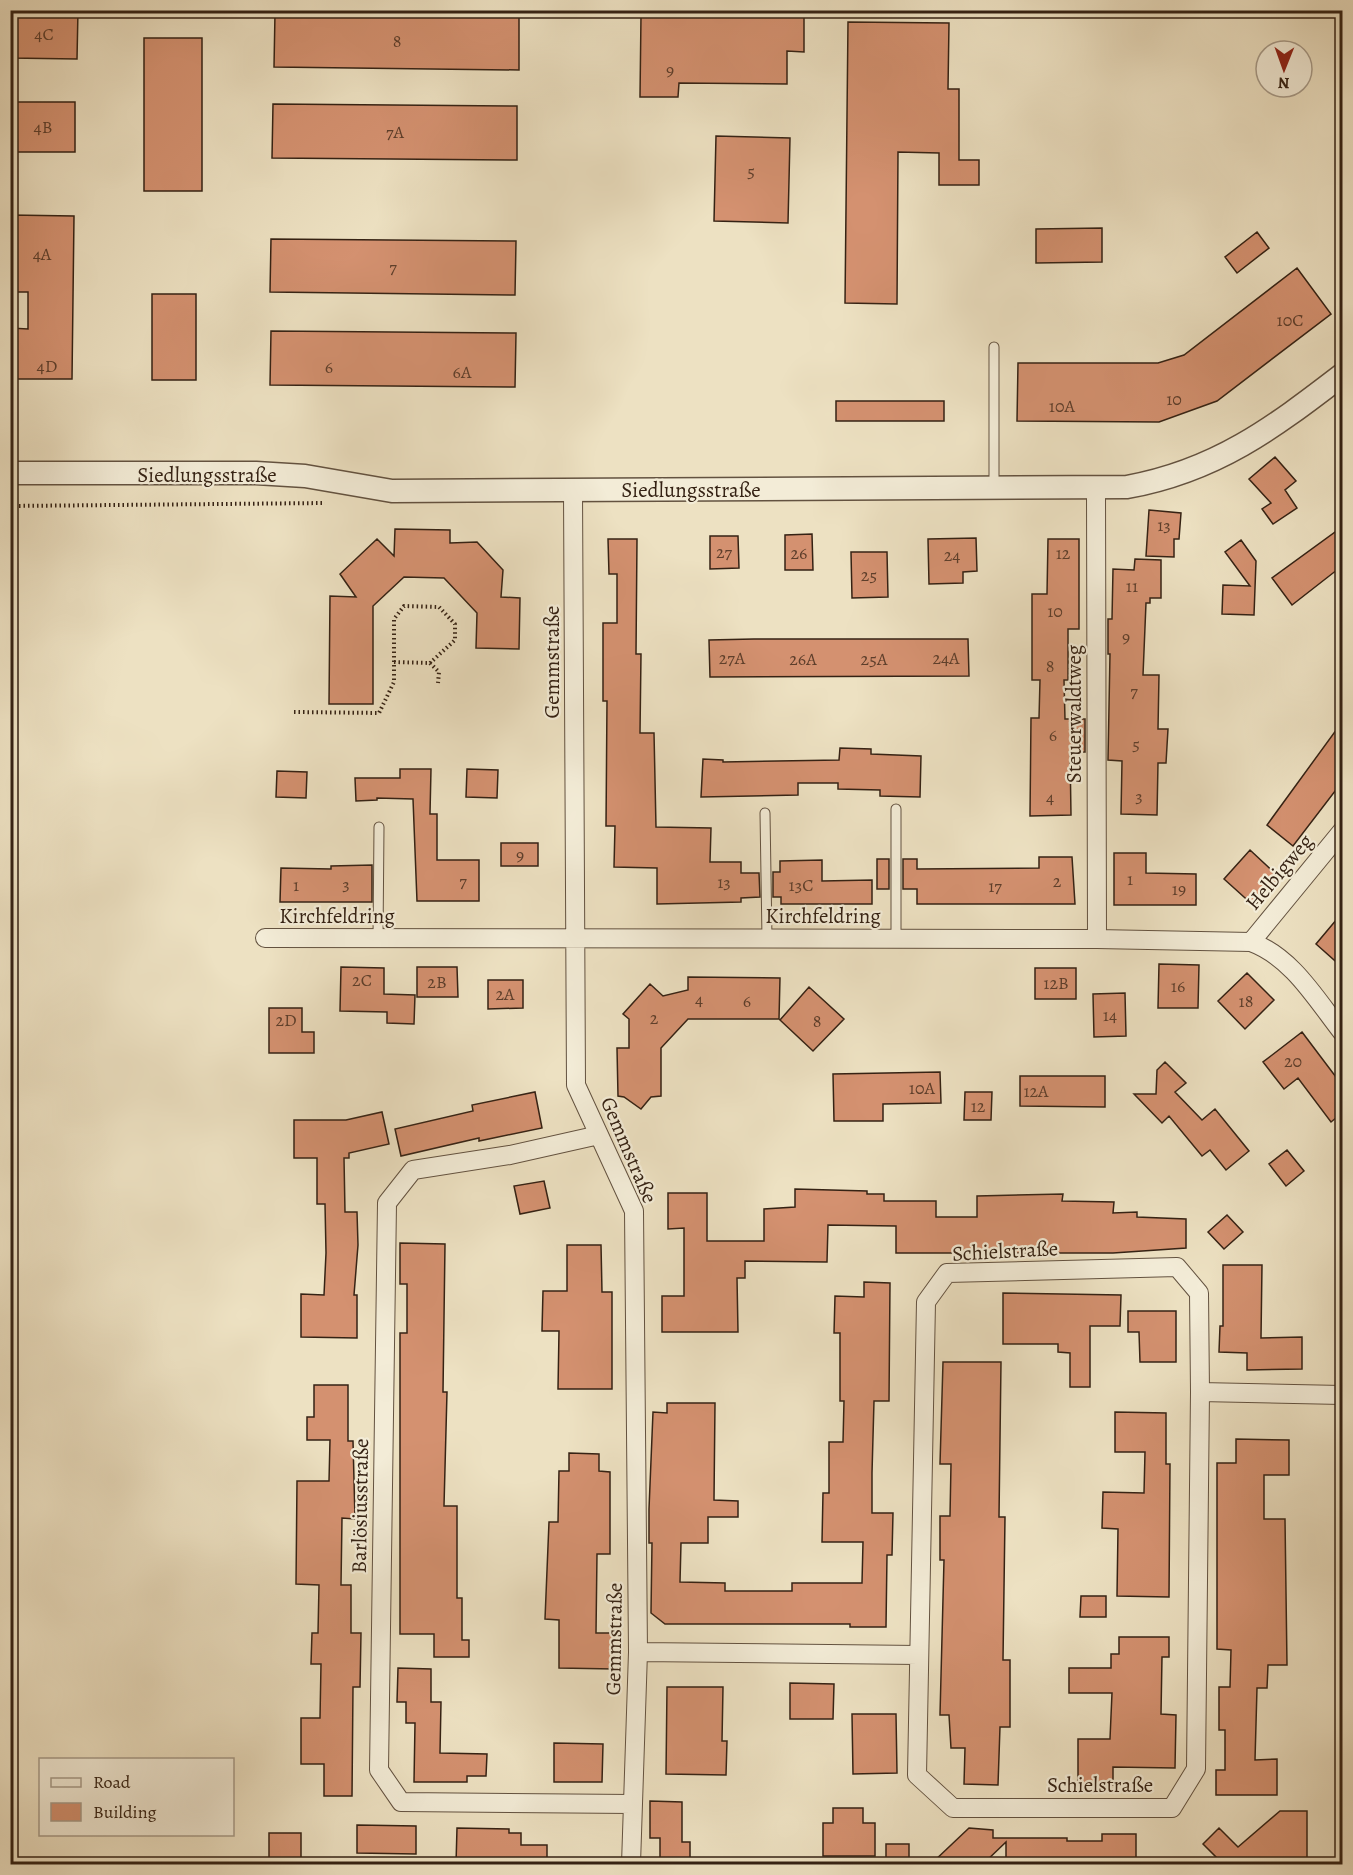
<svg xmlns="http://www.w3.org/2000/svg" width="1353" height="1875" viewBox="0 0 1353 1875" font-family="Alegreya,serif">
	<rect width="100%" height="100%" fill="#ede1c2"/>
	<filter id="stains"><feTurbulence type="fractalNoise" baseFrequency=".00333" numOctaves="4"/><feColorMatrix values="0 0 0 0 .2 0 0 0 0 .09 0 0 0 0 .02 0 0 0 .5 -.17"/></filter>
	<radialGradient id="worn" r=".72"><stop offset=".6" stop-color="#630" stop-opacity="0"/><stop offset="1" stop-color="#630" stop-opacity=".3"/></radialGradient>
	<path fill="#d49170" stroke="#352214" stroke-width="1.5" d="M 10,10 L 78,10 L 77,59 L 10,58 Z
		M 275,13 L 519,16 L 519,70 L 274,67 Z
		M 641,16 L 804,17 L 804,52 L 787,51 L 787,84 L 679,83 L 678,97 L 640,97 Z
		M 848,22 L 949,23 L 948,89 L 959,89 L 959,160 L 979,160 L 979,185 L 939,185 L 939,153 L 898,152 L 897,304 L 845,303 Z
		M 144,38 L 202,38 L 202,191 L 144,191 Z
		M 10,102 L 75,102 L 75,152 L 10,152 Z
		M 273,104 L 517,106 L 517,160 L 272,158 Z
		M 716,136 L 790,138 L 788,223 L 714,221 Z
		M 10,215 L 74,216 L 72,379 L 10,379 L 10,328 L 28,329 L 28,292 L 10,292 Z
		M 1102,228 L 1102,262 L 1036,263 L 1036,229 Z
		M 1257,232 L 1269,248 L 1237,273 L 1225,257 Z
		M 271,239 L 516,241 L 515,295 L 270,292 Z
		M 1297,268 L 1331,314 L 1217,401 L 1159,422 L 1017,421 L 1018,363 L 1158,363 L 1184,355 Z
		M 152,294 L 196,294 L 196,380 L 152,380 Z
		M 271,331 L 516,333 L 515,387 L 270,385 Z
		M 836,401 L 944,401 L 944,421 L 836,421 Z
		M 1275,457 L 1296,481 L 1285,490 L 1297,508 L 1273,524 L 1262,509 L 1271,503 L 1249,479 Z
		M 1149,510 L 1181,513 L 1179,539 L 1174,539 L 1174,557 L 1146,556 Z
		M 1342,527 L 1342,566 L 1292,605 L 1272,578 Z
		M 395,529 L 450,530 L 450,543 L 477,542 L 503,570 L 501,597 L 520,598 L 519,649 L 476,648 L 477,613 L 444,578 L 404,577 L 373,606 L 373,704 L 329,704 L 330,596 L 356,597 L 340,574 L 377,539 L 394,556 Z
		M 812,534 L 813,570 L 785,570 L 785,535 Z
		M 710,536 L 738,536 L 739,568 L 710,569 Z
		M 976,538 L 977,571 L 963,572 L 963,583 L 929,584 L 928,539 Z
		M 608,539 L 637,539 L 636,654 L 641,654 L 640,733 L 654,733 L 656,827 L 711,828 L 710,862 L 741,862 L 741,873 L 759,873 L 760,897 L 741,898 L 741,902 L 657,904 L 657,868 L 614,867 L 615,826 L 606,826 L 607,701 L 603,701 L 603,623 L 617,623 L 617,574 L 609,574 Z
		M 1048,539 L 1079,539 L 1079,629 L 1068,629 L 1068,680 L 1064,680 L 1065,719 L 1085,719 L 1085,752 L 1070,752 L 1071,815 L 1030,816 L 1031,718 L 1039,718 L 1040,680 L 1032,680 L 1032,594 L 1047,594 Z
		M 1241,540 L 1256,561 L 1254,615 L 1222,614 L 1223,585 L 1250,586 L 1225,552 Z
		M 851,552 L 887,552 L 888,597 L 852,598 Z
		M 1135,559 L 1161,560 L 1161,598 L 1150,598 L 1150,603 L 1146,603 L 1143,675 L 1159,675 L 1158,729 L 1168,729 L 1166,763 L 1158,763 L 1157,815 L 1121,814 L 1122,761 L 1108,760 L 1110,654 L 1108,654 L 1108,619 L 1112,619 L 1113,569 L 1134,570 Z
		M 754,639 L 968,639 L 969,676 L 710,677 L 709,640 Z
		M 1342,722 L 1342,782 L 1293,846 L 1267,825 Z
		M 840,748 L 871,749 L 871,754 L 921,756 L 920,797 L 880,796 L 880,790 L 838,789 L 838,783 L 798,783 L 798,795 L 701,797 L 703,759 L 723,760 L 723,762 L 839,760 Z
		M 400,769 L 431,769 L 430,814 L 437,814 L 437,860 L 479,860 L 479,901 L 417,901 L 413,799 L 377,798 L 377,800 L 356,801 L 355,778 L 400,778 Z
		M 467,769 L 498,770 L 497,798 L 466,797 Z
		M 277,771 L 307,772 L 306,798 L 276,797 Z
		M 501,843 L 538,843 L 538,866 L 501,866 Z
		M 1250,850 L 1280,878 L 1254,906 L 1224,879 Z
		M 1114,853 L 1146,853 L 1146,873 L 1196,874 L 1196,905 L 1114,905 Z
		M 1039,857 L 1072,857 L 1075,904 L 917,904 L 917,889 L 903,889 L 903,859 L 917,859 L 917,869 L 1039,868 Z
		M 877,859 L 889,859 L 889,889 L 877,889 Z
		M 822,860 L 822,881 L 872,880 L 872,904 L 781,904 L 781,897 L 773,897 L 773,872 L 780,872 L 780,861 Z
		M 372,865 L 372,902 L 280,902 L 281,868 L 331,869 L 331,866 Z
		M 1342,913 L 1342,967 L 1316,944 Z
		M 1159,964 L 1199,965 L 1198,1008 L 1158,1008 Z
		M 341,967 L 384,968 L 384,994 L 415,995 L 414,1024 L 387,1023 L 387,1012 L 340,1011 Z
		M 417,967 L 457,967 L 458,997 L 417,997 Z
		M 1035,968 L 1076,968 L 1076,999 L 1035,999 Z
		M 1247,973 L 1274,1000 L 1245,1029 L 1218,1001 Z
		M 688,977 L 780,978 L 779,1019 L 688,1019 L 661,1048 L 661,1096 L 651,1097 L 641,1109 L 624,1097 L 618,1096 L 617,1048 L 629,1048 L 629,1019 L 623,1014 L 650,984 L 663,996 L 688,990 Z
		M 488,980 L 523,980 L 523,1008 L 488,1009 Z
		M 809,987 L 844,1019 L 813,1051 L 780,1020 Z
		M 1125,993 L 1126,1036 L 1094,1037 L 1093,994 Z
		M 269,1008 L 302,1008 L 302,1032 L 314,1032 L 314,1053 L 269,1053 Z
		M 1302,1032 L 1342,1085 L 1342,1113 L 1331,1122 L 1298,1078 L 1284,1089 L 1263,1062 Z
		M 1165,1062 L 1186,1083 L 1175,1092 L 1202,1120 L 1215,1109 L 1249,1151 L 1226,1170 L 1210,1150 L 1202,1156 L 1169,1116 L 1162,1123 L 1134,1094 L 1156,1094 L 1157,1070 Z
		M 940,1072 L 941,1103 L 883,1104 L 883,1121 L 834,1121 L 833,1074 Z
		M 1020,1076 L 1105,1076 L 1105,1107 L 1020,1106 Z
		M 535,1092 L 542,1128 L 479,1141 L 479,1138 L 401,1156 L 395,1129 L 473,1111 L 472,1105 Z
		M 965,1092 L 992,1092 L 991,1120 L 964,1120 Z
		M 382,1112 L 389,1144 L 349,1153 L 349,1158 L 344,1158 L 345,1212 L 357,1212 L 358,1245 L 354,1295 L 357,1295 L 357,1338 L 301,1337 L 301,1294 L 324,1295 L 326,1253 L 325,1204 L 317,1204 L 317,1158 L 294,1158 L 294,1120 L 346,1120 Z
		M 1287,1150 L 1304,1171 L 1286,1186 L 1269,1164 Z
		M 544,1181 L 550,1208 L 520,1214 L 514,1186 Z
		M 795,1189 L 867,1191 L 867,1194 L 884,1194 L 884,1201 L 936,1201 L 936,1217 L 977,1217 L 977,1196 L 1063,1194 L 1062,1201 L 1114,1202 L 1113,1213 L 1137,1212 L 1137,1217 L 1186,1219 L 1186,1248 L 1113,1253 L 896,1253 L 896,1226 L 828,1225 L 827,1262 L 745,1261 L 745,1278 L 737,1278 L 738,1332 L 662,1332 L 662,1296 L 684,1296 L 684,1228 L 668,1229 L 668,1193 L 707,1193 L 707,1241 L 764,1241 L 764,1209 L 795,1207 Z
		M 1227,1215 L 1243,1232 L 1224,1249 L 1208,1232 Z
		M 400,1243 L 445,1244 L 443,1392 L 447,1392 L 444,1506 L 457,1506 L 457,1598 L 462,1598 L 462,1640 L 469,1640 L 469,1657 L 434,1657 L 434,1634 L 400,1634 L 400,1333 L 407,1333 L 407,1284 L 400,1284 Z
		M 567,1245 L 601,1245 L 602,1292 L 612,1292 L 612,1389 L 558,1389 L 559,1331 L 542,1331 L 543,1291 L 567,1291 Z
		M 1223,1265 L 1262,1265 L 1261,1338 L 1302,1337 L 1302,1369 L 1247,1370 L 1247,1353 L 1219,1352 L 1220,1326 L 1223,1326 Z
		M 864,1282 L 890,1283 L 889,1401 L 874,1401 L 872,1473 L 872,1513 L 893,1513 L 892,1555 L 887,1555 L 886,1627 L 850,1627 L 850,1624 L 665,1624 L 651,1613 L 652,1543 L 649,1543 L 649,1509 L 653,1412 L 667,1413 L 667,1403 L 715,1403 L 714,1500 L 738,1501 L 738,1517 L 708,1517 L 708,1543 L 681,1543 L 680,1582 L 725,1583 L 725,1591 L 792,1591 L 792,1583 L 862,1583 L 863,1542 L 822,1542 L 823,1493 L 829,1493 L 829,1442 L 843,1442 L 844,1401 L 840,1401 L 840,1333 L 834,1333 L 835,1296 L 864,1297 Z
		M 1003,1293 L 1121,1295 L 1120,1326 L 1090,1326 L 1090,1387 L 1070,1387 L 1070,1353 L 1058,1352 L 1058,1344 L 1003,1344 Z
		M 1128,1311 L 1176,1311 L 1176,1362 L 1140,1362 L 1139,1332 L 1128,1332 Z
		M 943,1362 L 1001,1362 L 999,1517 L 1005,1517 L 1003,1660 L 1010,1660 L 1010,1727 L 1000,1727 L 998,1785 L 964,1784 L 965,1748 L 951,1748 L 949,1715 L 940,1715 L 944,1560 L 940,1560 L 940,1516 L 950,1516 L 951,1464 L 940,1464 Z
		M 314,1385 L 348,1385 L 348,1441 L 353,1441 L 355,1519 L 342,1518 L 341,1585 L 351,1585 L 351,1633 L 361,1633 L 360,1687 L 353,1687 L 352,1796 L 324,1796 L 324,1764 L 301,1764 L 301,1718 L 320,1718 L 321,1664 L 311,1664 L 312,1633 L 318,1633 L 319,1585 L 296,1584 L 297,1481 L 329,1481 L 330,1440 L 307,1440 L 307,1417 L 314,1417 Z
		M 1115,1412 L 1166,1413 L 1166,1464 L 1170,1464 L 1169,1597 L 1117,1596 L 1118,1529 L 1102,1528 L 1103,1492 L 1144,1493 L 1145,1452 L 1115,1452 Z
		M 1236,1439 L 1289,1440 L 1289,1475 L 1264,1475 L 1264,1519 L 1285,1519 L 1287,1665 L 1268,1665 L 1267,1688 L 1257,1688 L 1255,1760 L 1277,1759 L 1277,1795 L 1216,1795 L 1216,1770 L 1225,1770 L 1225,1730 L 1219,1730 L 1219,1687 L 1230,1687 L 1231,1650 L 1217,1649 L 1217,1463 L 1236,1463 Z
		M 569,1453 L 599,1454 L 599,1471 L 610,1472 L 610,1554 L 597,1554 L 596,1633 L 614,1633 L 614,1669 L 559,1668 L 559,1620 L 545,1619 L 549,1522 L 558,1522 L 559,1471 L 569,1471 Z
		M 1081,1596 L 1106,1596 L 1106,1617 L 1080,1617 Z
		M 1119,1637 L 1169,1637 L 1169,1657 L 1162,1657 L 1161,1714 L 1176,1715 L 1175,1768 L 1113,1767 L 1113,1785 L 1078,1785 L 1078,1739 L 1110,1739 L 1112,1693 L 1069,1693 L 1069,1668 L 1111,1668 L 1111,1654 L 1119,1654 Z
		M 398,1668 L 431,1669 L 431,1702 L 441,1702 L 440,1753 L 487,1754 L 486,1776 L 467,1776 L 467,1782 L 414,1782 L 415,1723 L 406,1723 L 406,1702 L 397,1702 Z
		M 790,1683 L 834,1684 L 833,1719 L 790,1719 Z
		M 667,1687 L 723,1687 L 722,1741 L 727,1741 L 726,1775 L 666,1774 Z
		M 852,1714 L 896,1714 L 897,1773 L 853,1774 Z
		M 554,1743 L 603,1744 L 602,1782 L 554,1782 Z
		M 650,1801 L 682,1802 L 682,1842 L 690,1842 L 690,1861 L 660,1860 L 660,1838 L 650,1838 Z
		M 833,1808 L 863,1808 L 863,1823 L 875,1823 L 875,1856 L 823,1856 L 823,1823 L 833,1823 Z
		M 1280,1811 L 1307,1811 L 1307,1864 L 1218,1864 L 1221,1862 L 1203,1844 L 1219,1828 L 1238,1847 Z
		M 357,1825 L 416,1826 L 416,1854 L 357,1853 Z
		M 457,1828 L 509,1829 L 509,1833 L 521,1833 L 521,1845 L 547,1845 L 547,1863 L 456,1864 Z
		M 969,1828 L 993,1830 L 993,1838 L 1067,1838 L 1067,1841 L 1102,1841 L 1102,1834 L 1136,1834 L 1136,1864 L 1006,1864 L 1006,1842 L 983,1864 L 931,1864 Z
		M 269,1833 L 301,1833 L 301,1864 L 269,1864 Z
		M 886,1844 L 909,1844 L 909,1864 L 886,1864 Z"/>
	<g fill="none" stroke-linecap="round" stroke-linejoin="round">
		<defs>
			<path id="service" d="M 994,487 L 994,347
				M 896,809 L 896,939
				M 765,813 L 767,939
				M 378,938 L 379,827"/>
			<path id="minor" d="M 1342,10 L 1342,12
				M 1096,489 L 1097,939
				M 573,491 L 576,1085 L 634,1211 L 638,1652 L 631,1864
				M 265,938 L 1097,939 L 1251,942 C 1292,957 1316,999 1342,1032
				M 1251,942 L 1342,831
				M 599,1135 L 510,1155 L 413,1170 L 387,1203 L 379,1770 L 401,1802 L 632,1804
				M 1177,1267 L 1199,1293 L 1200,1392 L 1196,1769 L 1172,1808 L 953,1808 L 917,1775 L 926,1302 L 947,1273 Z
				M 1200,1392 L 1342,1395
				M 638,1652 L 918,1655"/>
			<path id="tertiary" d="M 10,473 L 256,473 L 305,476 L 392,491 L 1127,487 C 1216,471 1273,428 1342,375"/>
		</defs>
		<use href="#service" stroke="#635240" stroke-width="11"/>
		<use href="#minor" stroke="#635240" stroke-width="20"/>
		<use href="#tertiary" stroke="#635240" stroke-width="25"/>
		<path stroke="#352214" stroke-width="4" stroke-dasharray="1.5 3" stroke-linecap="butt" d="M 10,506 L 325,503
			M 394,662 L 430,663 L 439,672 L 438,683
			M 294,712 L 379,713 L 394,682 L 394,619 L 404,606 L 439,607 L 455,624 L 455,640 L 430,663"/>
		<use href="#service" stroke="#f3ecd7" stroke-width="9"/>
		<use href="#minor" stroke="#f3ecd7" stroke-width="18"/>
		<use href="#tertiary" stroke="#f3ecd7" stroke-width="22"/>
	</g>
	<g text-anchor="middle" dominant-baseline="central" stroke-width="4.5" stroke-linejoin="round" paint-order="stroke">
		<g font-size="18" fill="#5d3e2b">
			<text x="44" y="34">4C</text>
			<text x="397" y="41">8</text>
			<text x="670" y="70">9</text>
			<text x="43" y="127">4B</text>
			<text x="395" y="132">7A</text>
			<text x="751" y="171">5</text>
			<text x="42" y="254">4A</text>
			<text x="393" y="267">7</text>
			<text x="1290" y="320">10C</text>
			<text x="47" y="366">4D</text>
			<text x="329" y="367">6</text>
			<text x="462" y="372">6A</text>
			<text x="1174" y="399">10</text>
			<text x="1062" y="406">10A</text>
			<text x="1164" y="525">13</text>
			<text x="724" y="552">27</text>
			<text x="799" y="553">26</text>
			<text x="1063" y="553">12</text>
			<text x="952" y="555">24</text>
			<text x="869" y="575">25</text>
			<text x="1132" y="586">11</text>
			<text x="1055" y="611">10</text>
			<text x="1126" y="637">9</text>
			<text x="732" y="658">27A</text>
			<text x="946" y="658">24A</text>
			<text x="803" y="659">26A</text>
			<text x="874" y="659">25A</text>
			<text x="1050" y="666">8</text>
			<text x="1134" y="691">7</text>
			<text x="1053" y="735">6</text>
			<text x="1136" y="744">5</text>
			<text x="1139" y="796">3</text>
			<text x="1050" y="797">4</text>
			<text x="520" y="855">9</text>
			<text x="1130" y="879">1</text>
			<text x="463" y="881">7</text>
			<text x="1057" y="881">2</text>
			<text x="724" y="882">13</text>
			<text x="346" y="884">3</text>
			<text x="296" y="885">1</text>
			<text x="801" y="885">13C</text>
			<text x="995" y="886">17</text>
			<text x="1179" y="889">19</text>
			<text x="362" y="980">2C</text>
			<text x="437" y="982">2B</text>
			<text x="1056" y="983">12B</text>
			<text x="1178" y="986">16</text>
			<text x="505" y="994">2A</text>
			<text x="699" y="999">4</text>
			<text x="747" y="1001">6</text>
			<text x="1246" y="1001">18</text>
			<text x="1110" y="1015">14</text>
			<text x="654" y="1018">2</text>
			<text x="286" y="1020">2D</text>
			<text x="817" y="1021">8</text>
			<text x="1293" y="1061">20</text>
			<text x="922" y="1088">10A</text>
			<text x="1036" y="1091">12A</text>
			<text x="978" y="1106">12</text>
		</g>
		<g font-size="21" fill="#352214" stroke="#f3ecd7">
			<text x="207" y="475">Siedlungsstraße</text>
			<text x="691" y="490">Siedlungsstraße</text>
			<text transform="translate(552 662) rotate(-90)">Gemmstraße</text>
			<text transform="translate(1074 714) rotate(-90)">Steuerwaldtweg</text>
			<text transform="translate(1279 872) rotate(-50)">Helbigweg</text>
			<text x="337" y="916">Kirchfeldring</text>
			<text x="823" y="916">Kirchfeldring</text>
			<text transform="translate(629 1150) rotate(67)">Gemmstraße</text>
			<text transform="translate(1005 1251) rotate(-3)">Schielstraße</text>
			<text transform="translate(360 1506) rotate(-89)">Barlösiusstraße</text>
			<text transform="translate(614 1639) rotate(-89)">Gemmstraße</text>
			<text x="1100" y="1785">Schielstraße</text>
		</g>
	</g>
	<rect width="1353" height="1875" fill="none" stroke="#ede1c2" stroke-width="36"/>
	<rect x="12" y="12" width="1329" height="1851" fill="none" stroke="#352214" stroke-width="3"/>
	<rect x="18" y="18" width="1317" height="1839" fill="none" stroke="#352214" stroke-width="1.5"/>
	<rect x="39" y="1758" width="195" height="78" fill="#f3ecd7" stroke="#a79b89" stroke-width="1.5"/>
	<rect x="51" y="1778" width="30" height="9" fill="#f3ecd7" stroke="#a79b89" stroke-width="1.5"/>
	<text x="93" y="1788" font-size="18" fill="#352214">Road</text>
	<rect x="51" y="1803" width="30" height="18" fill="#d49170" stroke="#a79b89" stroke-width="1.5"/>
	<text x="93" y="1818" font-size="18" fill="#352214">Building</text>
	<g transform="translate(1284 69) rotate(181)"><circle r="28" fill="#f3ecd7" stroke="#a79b89" stroke-width="1.5"/>
	<path d="M0-4.5L10 22L0 15L-10 22Z" fill="#8f2418"/>
	<text y="-9" font-size="16" font-weight="bold" text-anchor="middle" fill="#352214">N</text>
	</g>
	<rect width="100%" height="100%" filter="url(#stains)"/>
	<rect width="100%" height="100%" fill="url(#worn)"/>
</svg>
